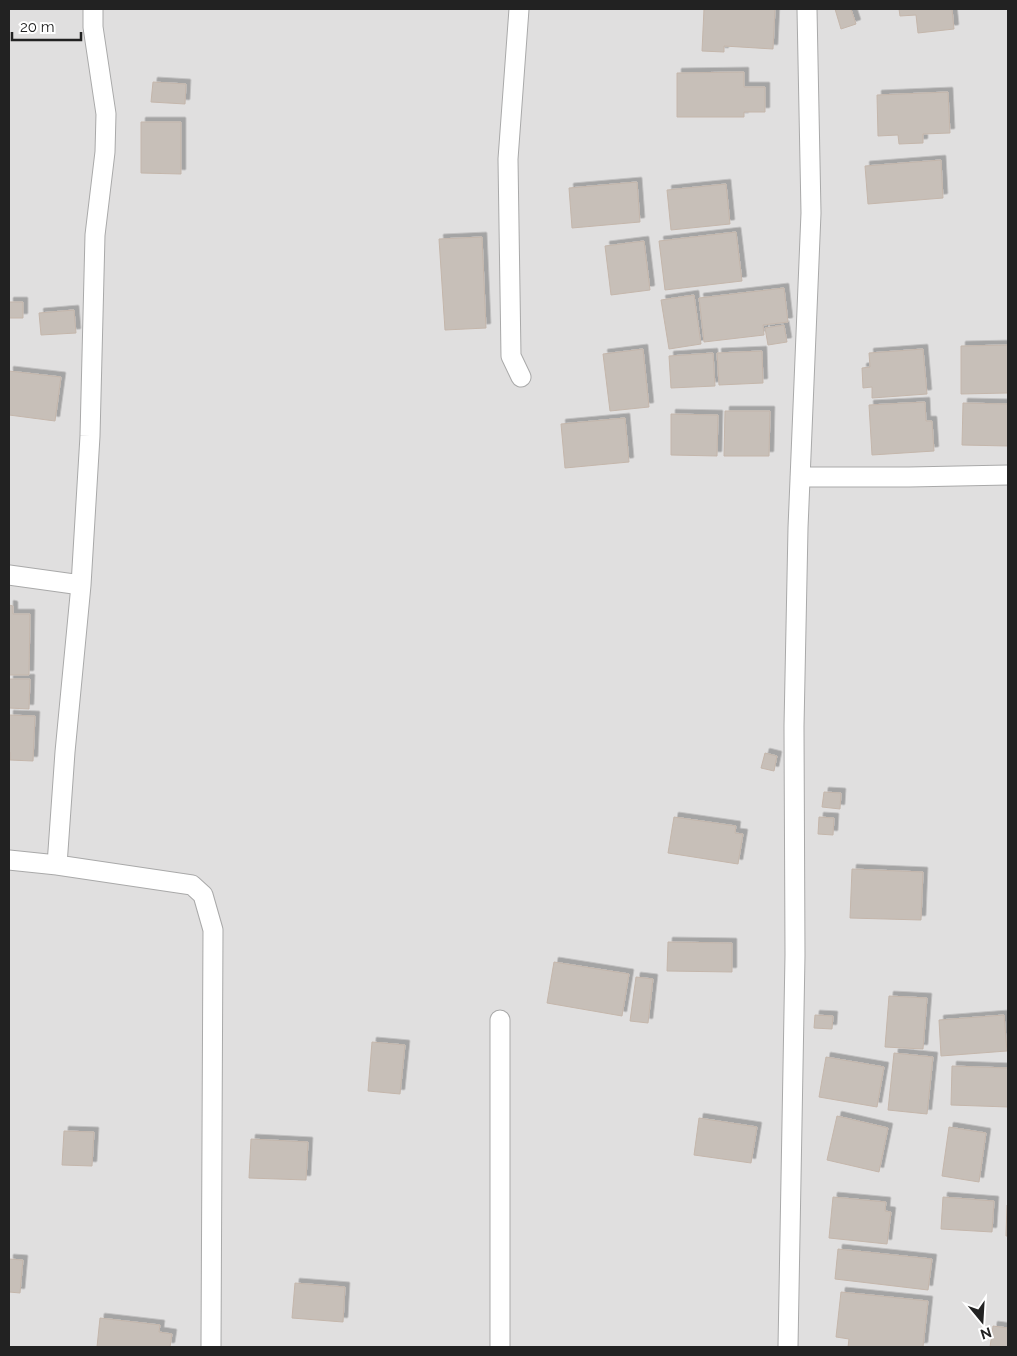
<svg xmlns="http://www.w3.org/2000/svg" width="1017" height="1356" viewBox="0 0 1017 1356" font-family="Raleway,sans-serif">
	<defs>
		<filter id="shadow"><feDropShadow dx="4.5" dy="-4.5" stdDeviation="0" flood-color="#0004"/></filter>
	</defs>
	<rect width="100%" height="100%" fill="#f2efe9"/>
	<path fill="#e0dfdf" d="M 9,9 L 1008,9 L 1008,1347 L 9,1347 Z"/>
	<path fill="#c7bfb8" stroke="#c4b6ab" filter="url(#shadow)" d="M 704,9 L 775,9 L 773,49 L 724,46 L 724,52 L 702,51 Z
		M 835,9 L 851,9 L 856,24 L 841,29 Z
		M 899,9 L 952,9 L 954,29 L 918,33 L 916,15 L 900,16 Z
		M 744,72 L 744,87 L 765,87 L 765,112 L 744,112 L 744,117 L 677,117 L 677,73 Z
		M 153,82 L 186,84 L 185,104 L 151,102 Z
		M 948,92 L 950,133 L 923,134 L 923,143 L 899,144 L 898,135 L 878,136 L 877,95 Z
		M 141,122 L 181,122 L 181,174 L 141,173 Z
		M 941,160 L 943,198 L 868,204 L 865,166 Z
		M 637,182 L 640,222 L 572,228 L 569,188 Z
		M 726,184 L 730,224 L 671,230 L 667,190 Z
		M 736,232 L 742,281 L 665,290 L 659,241 Z
		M 482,237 L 486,328 L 445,330 L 439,239 Z
		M 644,241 L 650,290 L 611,295 L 605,246 Z
		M 784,288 L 788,322 L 763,325 L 764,335 L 704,342 L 699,298 Z
		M 694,295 L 701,344 L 669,349 L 661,300 Z
		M 9,302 L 23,302 L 23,318 L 9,318 Z
		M 74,310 L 76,333 L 41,335 L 39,313 Z
		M 784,325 L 787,342 L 768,345 L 765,328 Z
		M 1008,345 L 1008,393 L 961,394 L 961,346 Z
		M 643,349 L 649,407 L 610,411 L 603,354 Z
		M 923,349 L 927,394 L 872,398 L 872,387 L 863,388 L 862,368 L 870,367 L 869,353 Z
		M 762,351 L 763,383 L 719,385 L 717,353 Z
		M 713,353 L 715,386 L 671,388 L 669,356 Z
		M 9,371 L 61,377 L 55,421 L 9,415 Z
		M 925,402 L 926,421 L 932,421 L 934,451 L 872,455 L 869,405 Z
		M 963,403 L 1008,404 L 1008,446 L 962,445 Z
		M 725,411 L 770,411 L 769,456 L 724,456 Z
		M 671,414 L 718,415 L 717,456 L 671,455 Z
		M 625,418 L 629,462 L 565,468 L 561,424 Z
		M 9,605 L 13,606 L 13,614 L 30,614 L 29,675 L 9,675 Z
		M 9,679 L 30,679 L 29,709 L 9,708 Z
		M 9,715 L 35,716 L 33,761 L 10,760 L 10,752 L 9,752 Z
		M 765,753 L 777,756 L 774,771 L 761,768 Z
		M 824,792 L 841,793 L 840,809 L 822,807 Z
		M 674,817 L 736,826 L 735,833 L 743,834 L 738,864 L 668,853 Z
		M 819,817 L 834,818 L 833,835 L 818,834 Z
		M 852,869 L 923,872 L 921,920 L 850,918 Z
		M 668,942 L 732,943 L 732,972 L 667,971 Z
		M 554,962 L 629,974 L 622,1016 L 547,1003 Z
		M 636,977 L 653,979 L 648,1023 L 630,1021 Z
		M 889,996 L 927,998 L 923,1049 L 885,1047 Z
		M 815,1015 L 833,1016 L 832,1029 L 814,1028 Z
		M 1004,1015 L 1007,1051 L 941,1056 L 939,1020 Z
		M 372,1042 L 405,1045 L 400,1094 L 368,1091 Z
		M 894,1053 L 933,1057 L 927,1114 L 888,1110 Z
		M 826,1057 L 884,1067 L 877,1107 L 819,1097 Z
		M 952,1066 L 1008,1068 L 1008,1107 L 951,1105 Z
		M 837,1116 L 888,1128 L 879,1172 L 827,1160 Z
		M 699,1118 L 757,1127 L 751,1163 L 694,1155 Z
		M 949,1127 L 986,1133 L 979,1182 L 942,1176 Z
		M 64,1131 L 94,1132 L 92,1166 L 62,1165 Z
		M 251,1139 L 308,1142 L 306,1180 L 249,1178 Z
		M 833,1197 L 886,1202 L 885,1211 L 891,1212 L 887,1244 L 829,1238 Z
		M 943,1197 L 994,1201 L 992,1232 L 941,1229 Z
		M 1007,1205 L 1008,1205 L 1008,1236 L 1006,1236 Z
		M 838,1249 L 932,1259 L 928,1290 L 835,1279 Z
		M 9,1259 L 23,1260 L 20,1293 L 9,1292 Z
		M 295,1283 L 345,1287 L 343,1322 L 292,1318 Z
		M 841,1292 L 928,1301 L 923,1347 L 848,1347 L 849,1339 L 836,1337 Z
		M 100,1318 L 160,1325 L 159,1332 L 172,1334 L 170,1347 L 97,1347 Z
		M 993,1326 L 1008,1328 L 1008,1347 L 990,1347 Z"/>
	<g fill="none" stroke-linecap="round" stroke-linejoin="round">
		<defs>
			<path id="street" d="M 519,9 L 508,159 L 511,356 L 521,377
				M 800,477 L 909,477 L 1008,475
				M 9,575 L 81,585
				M 9,860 L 57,865 L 192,885 L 203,895 L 213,930 L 211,1347
				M 57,865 L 65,752 L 81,585 L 90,436 L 95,235 L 105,152 L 106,114 L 93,27 L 93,9
				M 500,1347 L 500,1020
				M 788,1347 L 795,955 L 794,726 L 798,528 L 811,213 L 807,9"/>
		</defs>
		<use href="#street" stroke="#a9a9a9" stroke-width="21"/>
		<use href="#street" stroke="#fff" stroke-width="19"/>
	</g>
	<rect width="1017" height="1356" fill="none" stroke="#222222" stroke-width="20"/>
	<g transform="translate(982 1321) rotate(162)" stroke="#ffffff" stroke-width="4" paint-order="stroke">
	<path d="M0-4L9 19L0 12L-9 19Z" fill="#222222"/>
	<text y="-8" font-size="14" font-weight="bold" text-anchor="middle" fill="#222222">N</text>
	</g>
	<path d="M12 32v8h69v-8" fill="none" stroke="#222222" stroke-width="2.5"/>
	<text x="20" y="32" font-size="15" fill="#222222" stroke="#ffffff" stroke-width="4" paint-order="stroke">20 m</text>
</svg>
